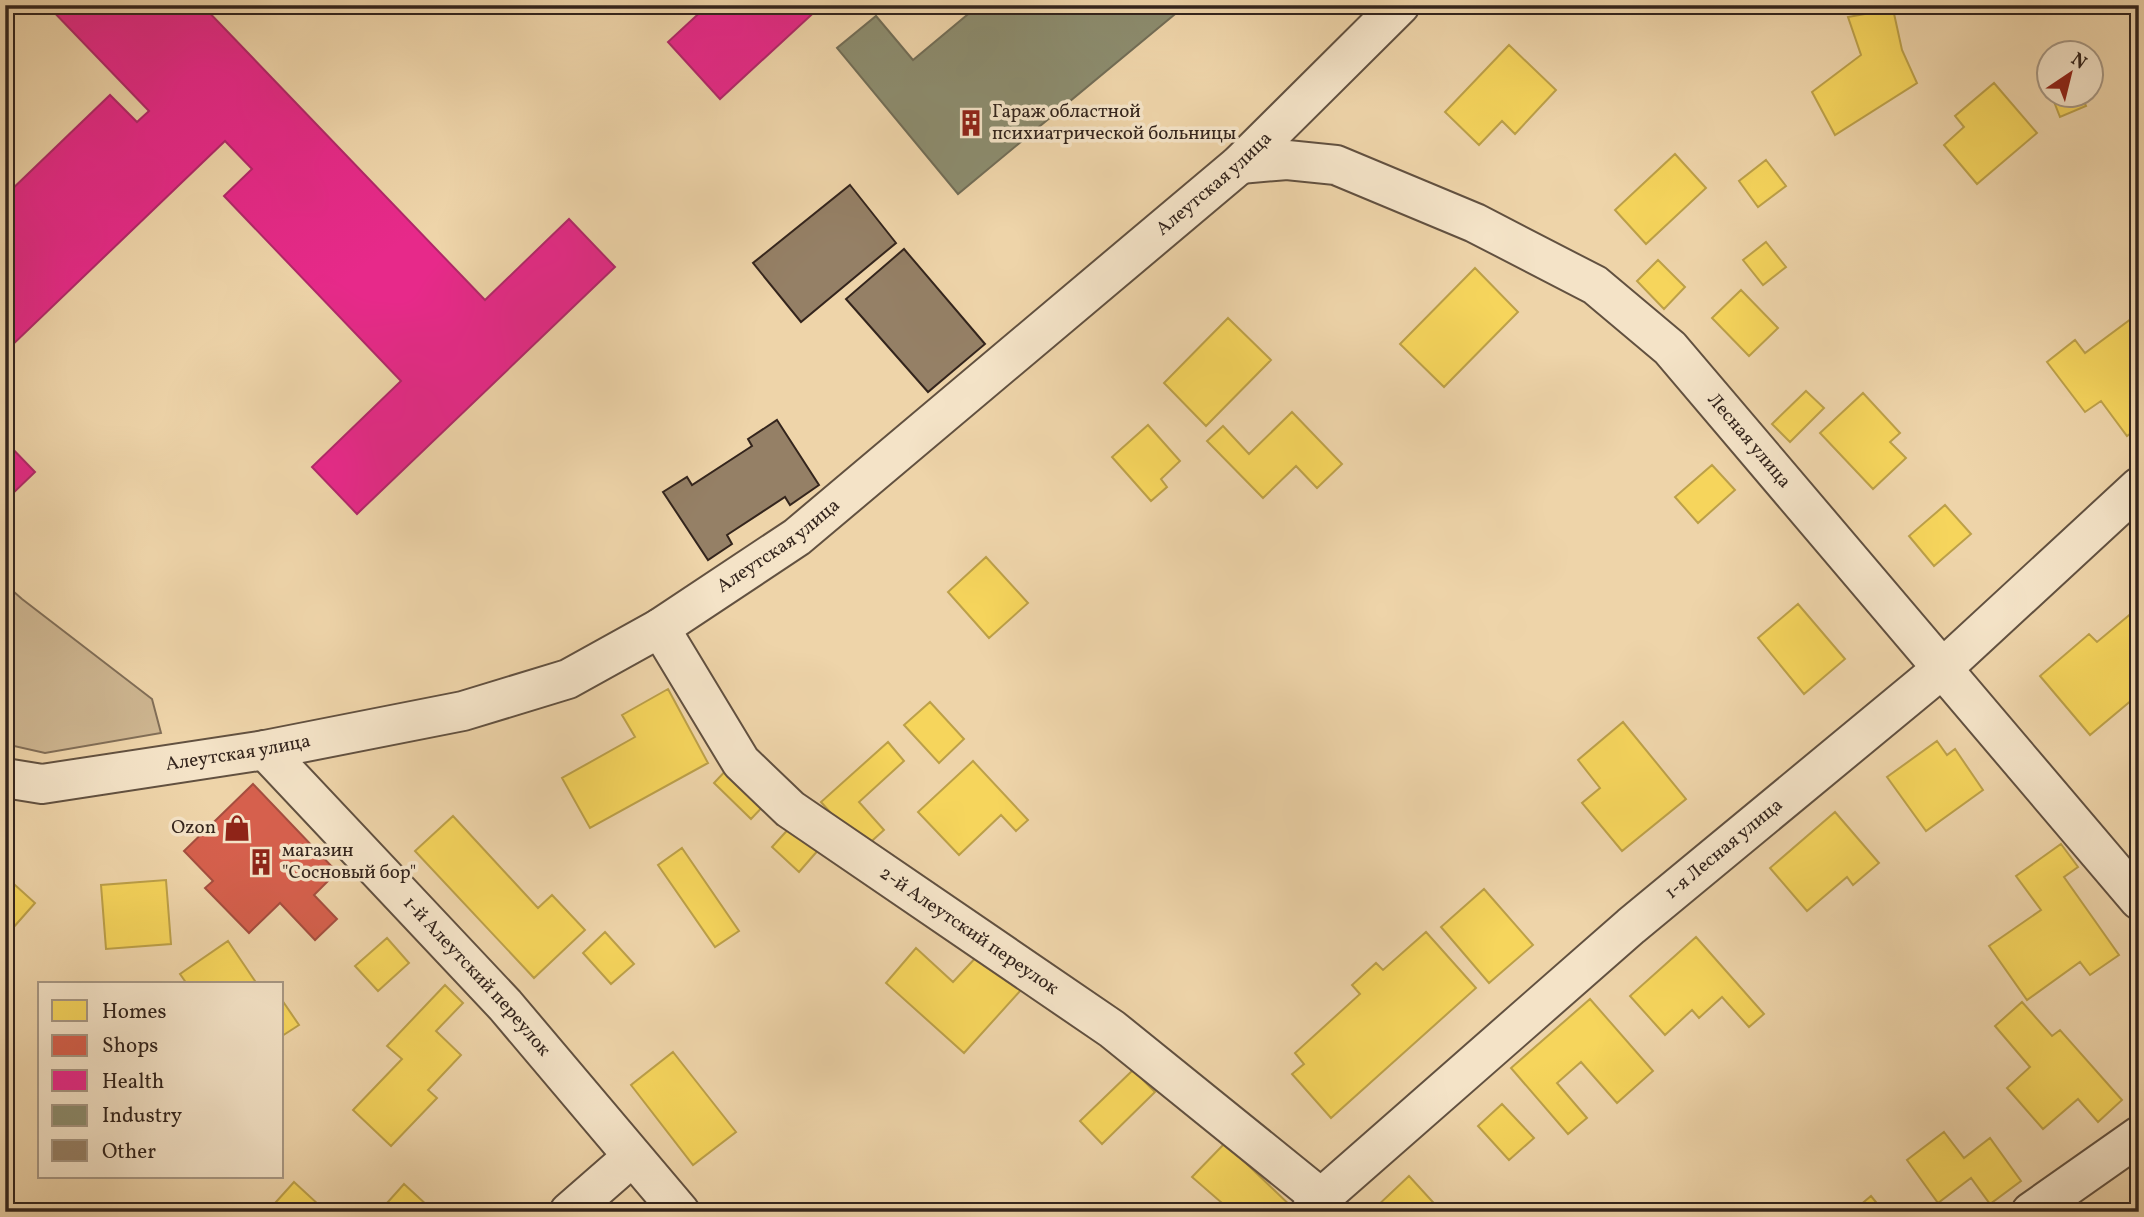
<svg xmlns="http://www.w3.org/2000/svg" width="2144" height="1217" viewBox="0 0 2144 1217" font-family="Vollkorn,serif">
	<rect width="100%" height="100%" fill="#eed4a9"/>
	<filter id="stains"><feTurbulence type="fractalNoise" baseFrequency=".00286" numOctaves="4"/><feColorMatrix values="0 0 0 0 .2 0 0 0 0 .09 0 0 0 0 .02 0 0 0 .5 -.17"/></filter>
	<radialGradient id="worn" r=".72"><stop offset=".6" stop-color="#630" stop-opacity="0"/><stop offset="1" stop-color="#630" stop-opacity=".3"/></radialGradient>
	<path fill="#ceb691" stroke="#816e57" stroke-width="2" d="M 5,584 L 22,599 L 152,699 L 161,733 L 45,753 L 5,744 Z"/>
	<path fill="#f6d55c" stroke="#bca049" stroke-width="2" d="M 1893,9 L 1902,50 L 1917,83 L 1835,135 L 1812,92 L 1861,55 L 1848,17 Z
		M 1509,45 L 1556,90 L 1515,134 L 1502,121 L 1479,145 L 1445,112 Z
		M 1994,83 L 2037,133 L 1977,184 L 1944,145 L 1964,127 L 1955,116 Z
		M 2051,94 L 2081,94 L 2086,106 L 2060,117 Z
		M 1675,154 L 1706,188 L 1646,244 L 1615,210 Z
		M 1766,160 L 1786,186 L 1758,207 L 1739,181 Z
		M 1766,242 L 1786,267 L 1763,285 L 1743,260 Z
		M 1658,260 L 1685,287 L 1664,309 L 1637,281 Z
		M 1475,268 L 1518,312 L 1444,387 L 1400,344 Z
		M 1741,290 L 1778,328 L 1749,356 L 1712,318 Z
		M 2139,313 L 2139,427 L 2127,436 L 2101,401 L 2085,412 L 2047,362 L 2075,340 L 2085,353 Z
		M 1228,318 L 1271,360 L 1206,426 L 1164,383 Z
		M 1806,391 L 1824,408 L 1790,442 L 1772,424 Z
		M 1863,393 L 1900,433 L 1890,442 L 1906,458 L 1873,489 L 1820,433 Z
		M 1292,412 L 1342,464 L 1317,488 L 1296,466 L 1263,498 L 1207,441 L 1223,426 L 1249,454 Z
		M 1148,425 L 1180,461 L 1161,479 L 1167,487 L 1151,501 L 1112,457 Z
		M 1712,465 L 1735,490 L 1698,523 L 1675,497 Z
		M 1945,505 L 1971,534 L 1934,566 L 1909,536 Z
		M 986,557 L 1028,603 L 989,638 L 948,592 Z
		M 1798,604 L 1845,659 L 1804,694 L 1758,638 Z
		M 2139,607 L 2139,694 L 2090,735 L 2040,676 L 2089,634 L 2097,642 Z
		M 668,689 L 708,763 L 590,828 L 562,778 L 635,737 L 622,715 Z
		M 930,702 L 964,739 L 939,763 L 904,725 Z
		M 1623,722 L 1686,799 L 1622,851 L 1582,803 L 1600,788 L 1578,760 Z
		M 1937,741 L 1947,755 L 1955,749 L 1983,790 L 1926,831 L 1887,777 Z
		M 888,742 L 904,761 L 859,802 L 884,830 L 863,849 L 821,802 Z
		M 973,761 L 1028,820 L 1016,831 L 1001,815 L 959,855 L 918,812 Z
		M 731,765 L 768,801 L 751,819 L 714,783 Z
		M 1835,812 L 1879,863 L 1853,885 L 1847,877 L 1807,911 L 1770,868 Z
		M 453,816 L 538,908 L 552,895 L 585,930 L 534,978 L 415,851 Z
		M 793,824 L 820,848 L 799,872 L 772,847 Z
		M 2061,844 L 2078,867 L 2064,877 L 2119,955 L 2090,975 L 2080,962 L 2027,1000 L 1989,946 L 2041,910 L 2016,876 Z
		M 682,848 L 739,931 L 715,947 L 658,865 Z
		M 5,876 L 35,903 L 5,937 Z
		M 166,880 L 171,944 L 106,949 L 101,885 Z
		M 1484,889 L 1533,945 L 1489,983 L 1441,927 Z
		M 605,932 L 634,964 L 611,984 L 583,953 Z
		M 1426,932 L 1476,988 L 1331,1118 L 1292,1074 L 1304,1064 L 1295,1053 L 1360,994 L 1352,985 L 1376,963 L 1383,970 Z
		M 1696,937 L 1764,1014 L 1749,1027 L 1722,997 L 1699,1018 L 1692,1010 L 1665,1035 L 1630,996 Z
		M 387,938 L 409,963 L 378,991 L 355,966 Z
		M 228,941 L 257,984 L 187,984 L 180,974 Z
		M 916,948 L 953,982 L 980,953 L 1021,990 L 964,1053 L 886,983 Z
		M 445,985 L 463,1003 L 436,1031 L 461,1055 L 428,1090 L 437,1098 L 391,1146 L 353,1110 L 402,1059 L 387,1046 Z
		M 1590,999 L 1653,1071 L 1617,1103 L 1581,1062 L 1557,1083 L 1587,1118 L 1568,1134 L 1511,1068 Z
		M 282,1000 L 299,1025 L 282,1036 Z
		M 2022,1002 L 2052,1036 L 2060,1030 L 2122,1100 L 2098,1122 L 2078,1099 L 2043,1129 L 2007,1088 L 2030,1067 L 1995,1026 Z
		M 673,1052 L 736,1132 L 693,1165 L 631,1085 Z
		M 1133,1070 L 1155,1092 L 1102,1144 L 1080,1121 Z
		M 1502,1104 L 1534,1138 L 1509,1160 L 1478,1126 Z
		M 1944,1132 L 1964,1158 L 1990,1138 L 2021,1181 L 1990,1204 L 1971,1178 L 1938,1203 L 1907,1160 Z
		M 1225,1143 L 1297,1212 L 1228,1212 L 1230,1210 L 1192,1177 Z
		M 1409,1176 L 1442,1212 L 1378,1212 L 1375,1208 Z
		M 294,1182 L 319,1205 L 313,1212 L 267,1212 Z
		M 404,1184 L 429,1207 L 424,1212 L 379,1212 Z
		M 1871,1196 L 1884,1212 L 1852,1212 Z"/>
	<path fill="#d6604d" stroke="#a54e3f" stroke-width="2" d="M 253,784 L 337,872 L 314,895 L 337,919 L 315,940 L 280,903 L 249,933 L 205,888 L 213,881 L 184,851 Z"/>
	<path fill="#e7298a" stroke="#b12869" stroke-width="2" d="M 47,5 L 202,5 L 485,300 L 569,219 L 615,267 L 357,514 L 312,467 L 401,381 L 224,196 L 252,169 L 225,141 L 5,352 L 5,196 L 110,95 L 137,122 L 149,111 Z
		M 708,5 L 822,5 L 720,99 L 668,42 Z
		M 5,441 L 35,472 L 5,501 Z"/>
	<path fill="#8c8c6e" stroke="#726d56" stroke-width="2" d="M 979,5 L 1186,5 L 958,194 L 837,48 L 876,16 L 913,60 Z"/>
	<path fill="#958066" stroke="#34251d" stroke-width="2" d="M 850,185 L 896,243 L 801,322 L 753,263 Z
		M 904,249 L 985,344 L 928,392 L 846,299 Z
		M 777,420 L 819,485 L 790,505 L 785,497 L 727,535 L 732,544 L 708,560 L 663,492 L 687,477 L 692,485 L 752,446 L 748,439 Z"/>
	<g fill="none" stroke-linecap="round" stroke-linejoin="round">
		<defs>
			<g id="minor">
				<path id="s1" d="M 1240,164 L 1287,160 L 1336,165 L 1475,223 L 1595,285 L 1670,348 L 2139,900"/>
				<path id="s2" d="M 660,628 L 741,762 L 790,809 L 1112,1029 L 1321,1198"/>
				<path id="s3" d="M 265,750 L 505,1005 L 680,1212"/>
				<path d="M 569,1212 L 632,1157"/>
				<path id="s4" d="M 1310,1212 L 1321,1198 L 1631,926 L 1943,668 L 2139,487"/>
				<path d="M 2031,1212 L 2139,1136"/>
			</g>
			<g id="tertiary">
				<path id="s5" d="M 5,778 L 42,784 L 265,750 L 463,711 L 568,679 L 660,628 L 797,537 L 1240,164 L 1400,5"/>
			</g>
		</defs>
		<use href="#minor" stroke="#625140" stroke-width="42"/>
		<use href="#tertiary" stroke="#625140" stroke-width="42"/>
		<use href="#minor" stroke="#f4e3c7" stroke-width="38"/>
		<use href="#tertiary" stroke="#f4e3c7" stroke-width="38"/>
	</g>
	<defs>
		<symbol id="building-bare" viewBox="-9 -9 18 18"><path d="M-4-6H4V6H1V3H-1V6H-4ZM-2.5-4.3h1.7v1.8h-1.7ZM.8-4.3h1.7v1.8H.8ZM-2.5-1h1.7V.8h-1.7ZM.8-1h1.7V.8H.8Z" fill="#8f2418" stroke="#f4e3c7" stroke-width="2.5" paint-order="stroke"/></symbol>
		<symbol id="shop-bare" viewBox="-9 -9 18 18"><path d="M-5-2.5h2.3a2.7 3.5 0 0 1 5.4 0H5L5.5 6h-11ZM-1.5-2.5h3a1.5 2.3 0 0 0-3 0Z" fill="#8f2418" stroke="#f4e3c7" stroke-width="2.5" paint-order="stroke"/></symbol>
	</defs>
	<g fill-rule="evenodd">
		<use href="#building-bare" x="952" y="104" width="38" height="38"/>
		<use href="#shop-bare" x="218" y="809" width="38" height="38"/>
		<use href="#building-bare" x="242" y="843" width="38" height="38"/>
	</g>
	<g text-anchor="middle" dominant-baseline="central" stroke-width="7" stroke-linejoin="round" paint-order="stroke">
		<g font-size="19" fill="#34251d" stroke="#f4e3c7" text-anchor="start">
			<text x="992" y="112">Гараж областной<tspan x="992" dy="22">психиатрической больницы</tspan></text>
			<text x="216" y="828" text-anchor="end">Ozon</text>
			<text x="282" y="851">магазин<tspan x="282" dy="22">"Сосновый бор"</tspan></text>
		</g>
		<g font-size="19" fill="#34251d" stroke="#f4e3c7">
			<text stroke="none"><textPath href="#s5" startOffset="1391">Алеутская улица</textPath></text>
			<text stroke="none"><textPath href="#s1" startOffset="602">Лесная улица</textPath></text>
			<text stroke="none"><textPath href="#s5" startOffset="824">Алеутская улица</textPath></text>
			<text stroke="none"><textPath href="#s5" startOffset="236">Алеутская улица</textPath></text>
			<text stroke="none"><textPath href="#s4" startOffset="551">1-я Лесная улица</textPath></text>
			<text stroke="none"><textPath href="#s2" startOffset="441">2-й Алеутский переулок</textPath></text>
			<text stroke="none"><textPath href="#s3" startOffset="310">1-й Алеутский переулок</textPath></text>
		</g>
	</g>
	<rect width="2144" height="1217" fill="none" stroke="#eed4a9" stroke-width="28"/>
	<rect x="7" y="7" width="2130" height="1203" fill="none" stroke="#34251d" stroke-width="3.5"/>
	<rect x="14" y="14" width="2116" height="1189" fill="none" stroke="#34251d" stroke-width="2"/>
	<rect x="38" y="982" width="245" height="196" fill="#f4e3c7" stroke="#a79783" stroke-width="2"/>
	<rect x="52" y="1000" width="35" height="21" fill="#f6d55c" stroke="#a79783" stroke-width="2"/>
	<text x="102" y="1018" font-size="21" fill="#34251d">Homes</text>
	<rect x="52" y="1035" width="35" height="21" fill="#d6604d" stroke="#a79783" stroke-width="2"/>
	<text x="102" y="1052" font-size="21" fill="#34251d">Shops</text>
	<rect x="52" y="1070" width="35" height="21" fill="#e7298a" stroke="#a79783" stroke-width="2"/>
	<text x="102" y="1088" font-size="21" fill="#34251d">Health</text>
	<rect x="52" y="1105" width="35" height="21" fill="#8c8c6e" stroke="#a79783" stroke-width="2"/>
	<text x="102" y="1122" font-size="21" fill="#34251d">Industry</text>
	<rect x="52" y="1140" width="35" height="21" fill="#958066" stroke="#a79783" stroke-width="2"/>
	<text x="102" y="1158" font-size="21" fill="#34251d">Other</text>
	<g transform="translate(2070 74) rotate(35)"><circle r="33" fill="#f4e3c7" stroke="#a79783" stroke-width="2"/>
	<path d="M0-5L12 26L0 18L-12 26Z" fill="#8f2418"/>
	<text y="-10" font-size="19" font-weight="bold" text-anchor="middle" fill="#34251d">N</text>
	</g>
	<rect width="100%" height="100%" filter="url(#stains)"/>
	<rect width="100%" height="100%" fill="url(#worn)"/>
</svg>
